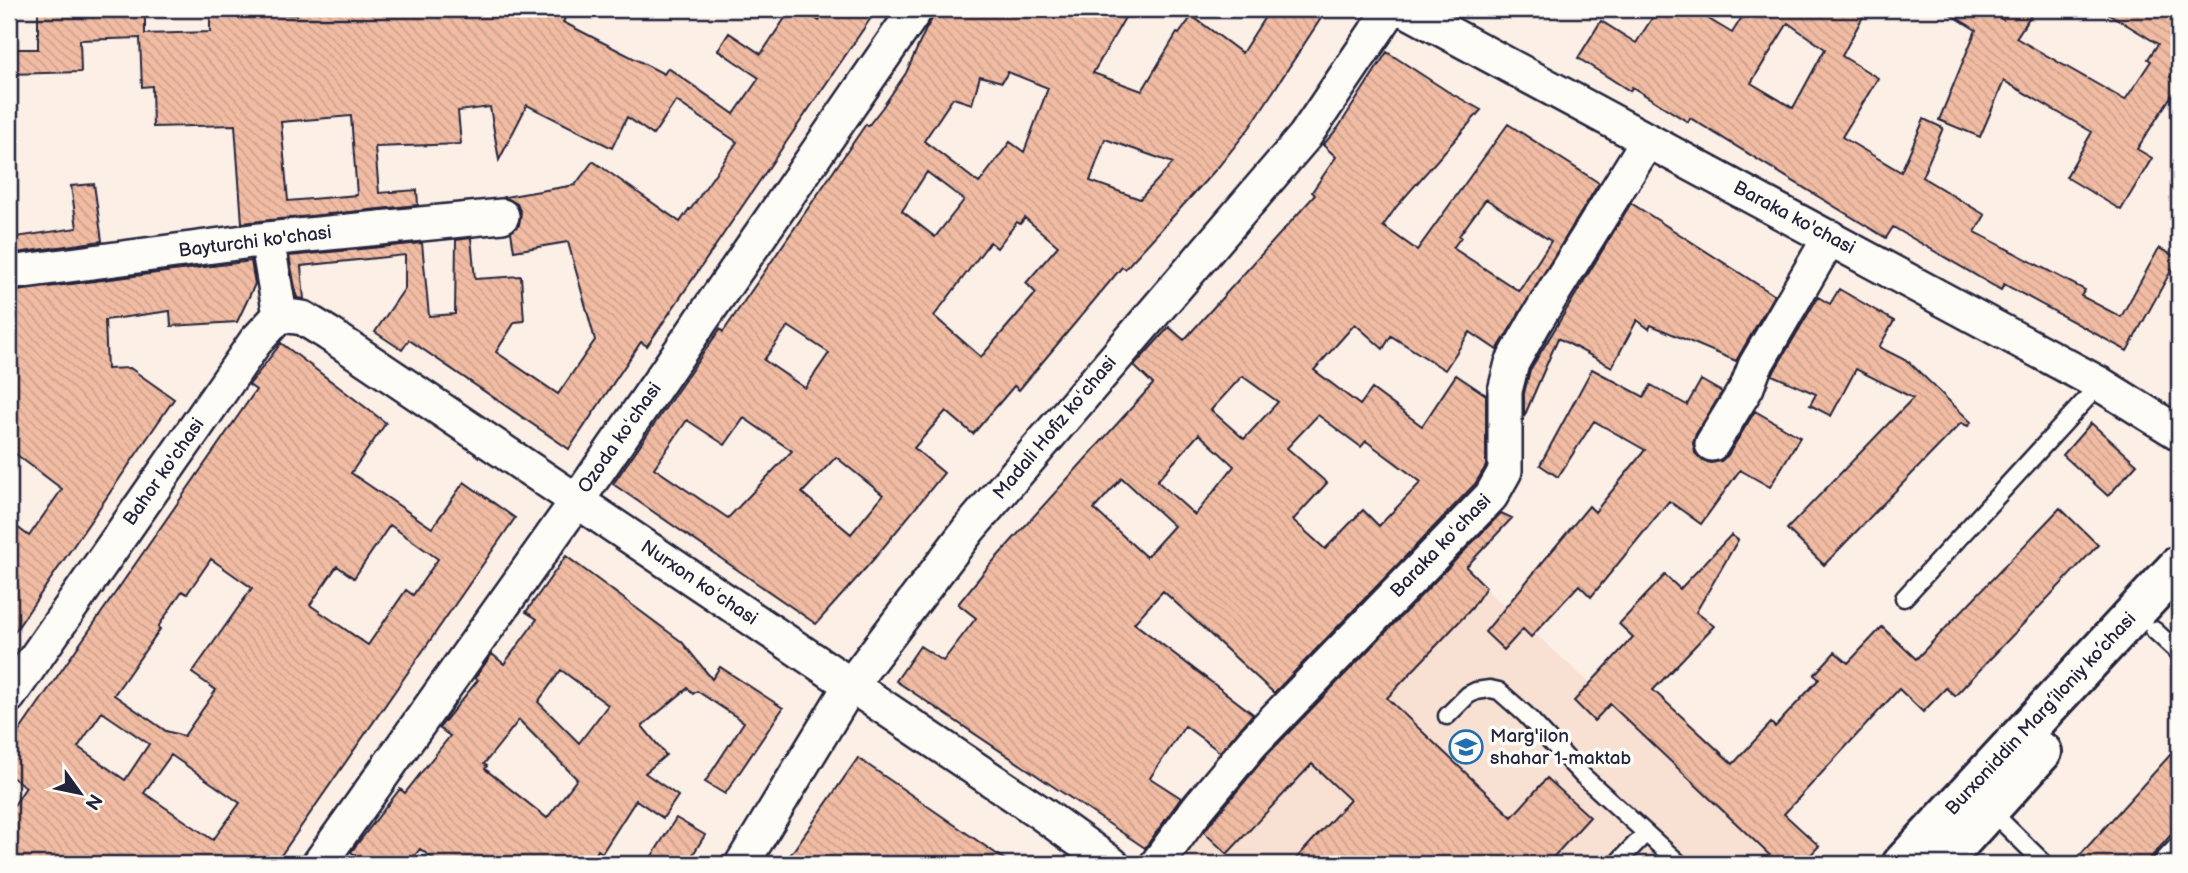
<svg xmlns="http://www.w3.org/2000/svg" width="2188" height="873" viewBox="0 0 2188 873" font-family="'Balsamiq Sans',sans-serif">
	<defs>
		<pattern id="building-back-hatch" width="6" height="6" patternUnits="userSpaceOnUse" patternTransform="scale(1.75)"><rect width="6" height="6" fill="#f1bca3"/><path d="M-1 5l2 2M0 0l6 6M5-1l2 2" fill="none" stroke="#cea18d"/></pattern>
	</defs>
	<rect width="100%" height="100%" fill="#fbefe6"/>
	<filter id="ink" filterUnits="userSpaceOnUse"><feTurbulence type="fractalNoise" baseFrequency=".0143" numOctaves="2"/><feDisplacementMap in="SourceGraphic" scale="14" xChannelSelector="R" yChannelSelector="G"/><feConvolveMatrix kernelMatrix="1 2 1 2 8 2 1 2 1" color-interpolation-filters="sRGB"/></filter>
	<g filter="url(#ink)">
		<path fill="#f8e0d2" d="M 1452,559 L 1791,864 L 1192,864 L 1175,847 Z"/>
		<path fill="url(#building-back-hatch)" stroke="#22223b" stroke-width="2" fill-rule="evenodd" d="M 38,9 L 80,9 L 80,14 L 145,12 L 145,34 L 210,32 L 210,12 L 297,15 L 297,9 L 570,9 L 563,22 L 664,74 L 668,68 L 734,114 L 759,78 L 718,50 L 729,33 L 761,54 L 791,9 L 801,9 L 819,21 L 828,9 L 877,9 L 647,346 L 641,342 L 569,449 L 409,340 L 402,350 L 375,332 L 405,288 L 405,255 L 301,266 L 304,299 L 297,298 L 289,256 L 422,243 L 429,316 L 455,314 L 456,240 L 471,238 L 475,279 L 521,276 L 524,321 L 515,322 L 496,352 L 558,394 L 595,340 L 568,242 L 514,251 L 511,232 L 519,225 L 521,213 L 517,204 L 505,197 L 575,185 L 593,161 L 680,222 L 689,209 L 690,210 L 737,142 L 676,101 L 653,135 L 627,117 L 612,148 L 527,105 L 499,160 L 490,107 L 458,111 L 461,144 L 375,147 L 379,193 L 417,190 L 418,205 L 242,223 L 235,125 L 153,127 L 152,86 L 142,87 L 140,38 L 80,40 L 81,72 L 9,74 L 9,49 L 38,49 ZM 351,116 L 357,195 L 288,201 L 281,122 Z
			M 935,9 L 1130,9 L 1093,73 L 1142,91 L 1177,33 L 1179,34 L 1192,16 L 1242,53 L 1270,9 L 1327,9 L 1250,127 L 1219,166 L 1125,269 L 1122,267 L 1019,390 L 1014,386 L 973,434 L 946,411 L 914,448 L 944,473 L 873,560 L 816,624 L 613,484 L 720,329 L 723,332 L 866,124 L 868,126 L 882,108 L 906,73 L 926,29 L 932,19 ZM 1008,72 L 1048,88 L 1024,152 L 1010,142 L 979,183 L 924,141 L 953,98 L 972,104 L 980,76 L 1002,82 ZM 1105,139 L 1173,163 L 1140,199 L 1090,181 ZM 927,172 L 964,200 L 935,237 L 902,211 ZM 1025,218 L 1058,246 L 1026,283 L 1036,293 L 981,357 L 934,316 L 990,242 L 997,248 L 1017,222 L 1020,224 ZM 788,326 L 829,353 L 805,388 L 764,360 ZM 744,418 L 792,451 L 728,518 L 654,468 L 687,420 L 725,445 ZM 836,457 L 883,495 L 851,534 L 802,493 Z
			M 1658,9 L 1692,9 L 1732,33 L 1747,9 L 1867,9 L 1842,56 L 1878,78 L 1842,137 L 1901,172 L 1924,119 L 1943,128 L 1922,177 L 1985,215 L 1975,232 L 2085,290 L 2081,296 L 2121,317 L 2159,248 L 2178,258 L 2127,351 L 2004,284 L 2001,290 L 1893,227 L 1886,238 L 1690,118 L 1688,122 L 1632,87 L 1630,91 L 1578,58 L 1601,21 L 1636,43 ZM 1788,23 L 1825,49 L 1793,108 L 1751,83 Z
			M 1942,9 L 1985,9 L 2003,20 L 2010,9 L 2035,9 L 2016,38 L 2125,100 L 2151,61 L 2148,59 L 2158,44 L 2101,9 L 2179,9 L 2179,61 L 2170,77 L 2179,84 L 2137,149 L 2152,158 L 2121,210 L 2066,177 L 2092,132 L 2004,81 L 1980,137 L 1939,120 L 1976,30 Z
			M 1387,52 L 1447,91 L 1481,110 L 1397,206 L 1383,226 L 1417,250 L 1508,124 L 1599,183 L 1497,350 L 1470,332 L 1445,370 L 1391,336 L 1383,349 L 1355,324 L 1314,370 L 1360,405 L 1372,389 L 1422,426 L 1456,375 L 1486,395 L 1486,466 L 1475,484 L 1274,693 L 1163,591 L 1134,623 L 1253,714 L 1220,752 L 1185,726 L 1150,778 L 1181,798 L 1145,848 L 896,681 L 920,646 L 943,661 L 976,618 L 958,604 L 988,567 L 1153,384 L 1134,366 L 1169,327 L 1184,340 L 1315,195 L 1312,192 L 1336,157 L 1323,145 L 1338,128 ZM 1486,199 L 1551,241 L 1519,291 L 1453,248 L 1461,237 L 1459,236 ZM 1242,376 L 1278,402 L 1244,439 L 1211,410 ZM 1318,415 L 1361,447 L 1366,441 L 1421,482 L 1379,526 L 1363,510 L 1325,549 L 1293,520 L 1327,483 L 1287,448 ZM 1199,434 L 1234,466 L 1195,515 L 1157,481 ZM 1122,478 L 1174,526 L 1146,557 L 1094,509 Z
			M 94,184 L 102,241 L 9,254 L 9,238 L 77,228 L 71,186 Z
			M 1631,203 L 1774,295 L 1736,361 L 1651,325 L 1649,329 L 1637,320 L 1612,367 L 1558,338 L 1524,417 L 1524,393 L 1530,370 Z
			M 251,261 L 255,284 L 237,322 L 171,326 L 170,311 L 105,320 L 107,369 L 130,368 L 174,399 L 9,640 L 9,521 L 29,536 L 62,489 L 9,449 L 9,292 Z
			M 1839,289 L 1894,321 L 1879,347 L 1909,362 L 1971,422 L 1968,426 L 1961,423 L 1824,565 L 1787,529 L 1913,398 L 1856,369 L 1831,416 L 1810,405 L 1816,394 L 1772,375 L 1818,297 L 1830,304 Z
			M 281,343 L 386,423 L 351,473 L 432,528 L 464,482 L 515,518 L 275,864 L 9,864 L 9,813 L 26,787 L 9,775 L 9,746 L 256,390 L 249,385 ZM 390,525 L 438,559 L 413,595 L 406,590 L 368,645 L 310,605 L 337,566 L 354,578 ZM 211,559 L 252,588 L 192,673 L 216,690 L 184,736 L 166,731 L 114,695 L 160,629 L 158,627 L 182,591 L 187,594 ZM 102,712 L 149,744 L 125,780 L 78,747 ZM 171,755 L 240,803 L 213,840 L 144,793 Z
			M 1592,369 L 1644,397 L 1651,385 L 1687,405 L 1701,380 L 1722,392 L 1696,434 L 1693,443 L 1695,453 L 1703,461 L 1711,463 L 1721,461 L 1728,455 L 1755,411 L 1800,437 L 1770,487 L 1740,470 L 1701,524 L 1669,501 L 1591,597 L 1579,585 L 1531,637 L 1523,629 L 1504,650 L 1485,632 L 1589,506 L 1595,512 L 1645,450 L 1594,421 L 1558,477 L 1540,465 Z
			M 2091,423 L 2137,464 L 2108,496 L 2063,455 Z
			M 2060,508 L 2098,545 L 1955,696 L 1946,688 L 1923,712 L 1899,689 L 1784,814 L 1819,846 L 1802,864 L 1779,864 L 1610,704 L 1594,721 L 1574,701 L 1633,637 L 1619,624 L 1665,575 L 1680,589 L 1731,535 L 1738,540 L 1696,612 L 1714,626 L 1653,690 L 1733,764 L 1771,723 L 1775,727 L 1819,679 L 1814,675 L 1835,652 L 1848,663 L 1882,627 L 1916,659 Z
			M 1501,513 L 1512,518 L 1466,567 L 1486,587 L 1472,608 L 1387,698 L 1512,817 L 1547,778 L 1590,817 L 1547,864 L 1291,864 L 1350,800 L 1312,764 L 1227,854 L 1204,832 L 1213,820 L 1266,756 Z
			M 566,556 L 682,642 L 712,679 L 720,667 L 783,708 L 725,794 L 705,782 L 744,722 L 697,691 L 693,694 L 688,688 L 642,726 L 666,755 L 645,773 L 678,796 L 663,818 L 636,800 L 602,853 L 598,850 L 591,864 L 440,864 L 420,849 L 408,864 L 368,864 L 351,852 L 400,789 L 405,793 L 450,736 L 439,728 L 478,680 L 475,678 L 492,654 L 504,664 L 537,619 L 526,612 ZM 561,670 L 608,705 L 579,743 L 538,702 ZM 519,720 L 577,779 L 547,818 L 485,769 L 487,766 L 484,764 Z
			M 2179,745 L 2179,826 L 2145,864 L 2072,864 Z
			M 858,758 L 936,812 L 1011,864 L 784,864 Z
			M 676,818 L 705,835 L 687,864 L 647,864 Z"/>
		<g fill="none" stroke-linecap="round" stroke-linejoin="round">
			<defs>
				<path id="lane" d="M 1904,598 L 2100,384
					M 2154,630 L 2179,653
					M 1447,716 L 1468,695 L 1476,691 L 1490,689 L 1499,691 L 1525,714 L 1583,776 L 1680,864
					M 1990,810 L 2045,864
					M 1616,864 L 1646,833
					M 2160,864 L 2179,844"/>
				<path id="street" d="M 1404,9 L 2100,384 L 2179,433
					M 9,273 L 267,239 L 502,216
					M 280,315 L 303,318 L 329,334 L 1041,813 L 1112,864
					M 1712,444 L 1747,387 L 1755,366 L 1830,237
					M 9,696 L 255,342 L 280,315 L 267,239
					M 319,864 L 577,501 L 916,9
					M 742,864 L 850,686 L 969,529 L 1305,136 L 1391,9
					M 1157,864 L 1198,808 L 1252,743 L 1491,496 L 1505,471 L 1505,391 L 1512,363 L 1535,322 L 1648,140"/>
				<path id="primary" d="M 1902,864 L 2179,565
					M 1940,864 L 2042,752"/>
			</defs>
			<use href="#lane" stroke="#22223b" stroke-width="21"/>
			<use href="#street" stroke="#22223b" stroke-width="38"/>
			<use href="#primary" stroke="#22223b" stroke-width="44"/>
			<use href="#lane" stroke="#fdfcf7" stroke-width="16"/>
			<use href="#street" stroke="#fdfcf7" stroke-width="33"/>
			<use href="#primary" stroke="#fdfcf7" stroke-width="38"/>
		</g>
	</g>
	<defs>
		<symbol id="school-ring" viewBox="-11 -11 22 22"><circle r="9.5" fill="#fdfcf7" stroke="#1f6fb2" stroke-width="1.5"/><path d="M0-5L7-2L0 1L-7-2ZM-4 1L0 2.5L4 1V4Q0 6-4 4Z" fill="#1f6fb2"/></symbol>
	</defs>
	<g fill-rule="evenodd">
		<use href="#school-ring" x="1447" y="728" width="38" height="38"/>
	</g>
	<g text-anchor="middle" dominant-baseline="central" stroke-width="7" stroke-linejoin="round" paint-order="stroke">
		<g font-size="19" fill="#22223b" stroke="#fdfcf7">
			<text transform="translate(1794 218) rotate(28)">Baraka ko'chasi</text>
			<text transform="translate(255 242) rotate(-7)">Bayturchi ko'chasi</text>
			<text transform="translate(1055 428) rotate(-50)">Madali Hofiz koʻchasi</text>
			<text transform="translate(620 438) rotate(-55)">Ozoda koʻchasi</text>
			<text transform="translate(164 472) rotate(-55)">Bahor ko'chasi</text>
			<text transform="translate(1441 546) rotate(-46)">Baraka koʻchasi</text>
			<text transform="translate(699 583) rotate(34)">Nurxon koʻchasi</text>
			<text transform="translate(2041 714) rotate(-47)">Burxoniddin Marg’iloniy ko’chasi</text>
		</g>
		<g font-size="19" fill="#22223b" stroke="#fdfcf7" text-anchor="start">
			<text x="1490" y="736">Marg'ilon<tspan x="1490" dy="22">shahar 1-maktab</tspan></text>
		</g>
	</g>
	<rect width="2188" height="873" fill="none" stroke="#fdfcf7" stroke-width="35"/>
	<rect x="18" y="18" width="2153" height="838" fill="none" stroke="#22223b" stroke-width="2.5" filter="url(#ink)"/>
	<g transform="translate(80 793) rotate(123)" stroke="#fdfcf7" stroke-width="5" paint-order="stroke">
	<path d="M0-5L12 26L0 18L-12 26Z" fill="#22223b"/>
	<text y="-10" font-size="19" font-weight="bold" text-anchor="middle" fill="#22223b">N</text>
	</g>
</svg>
